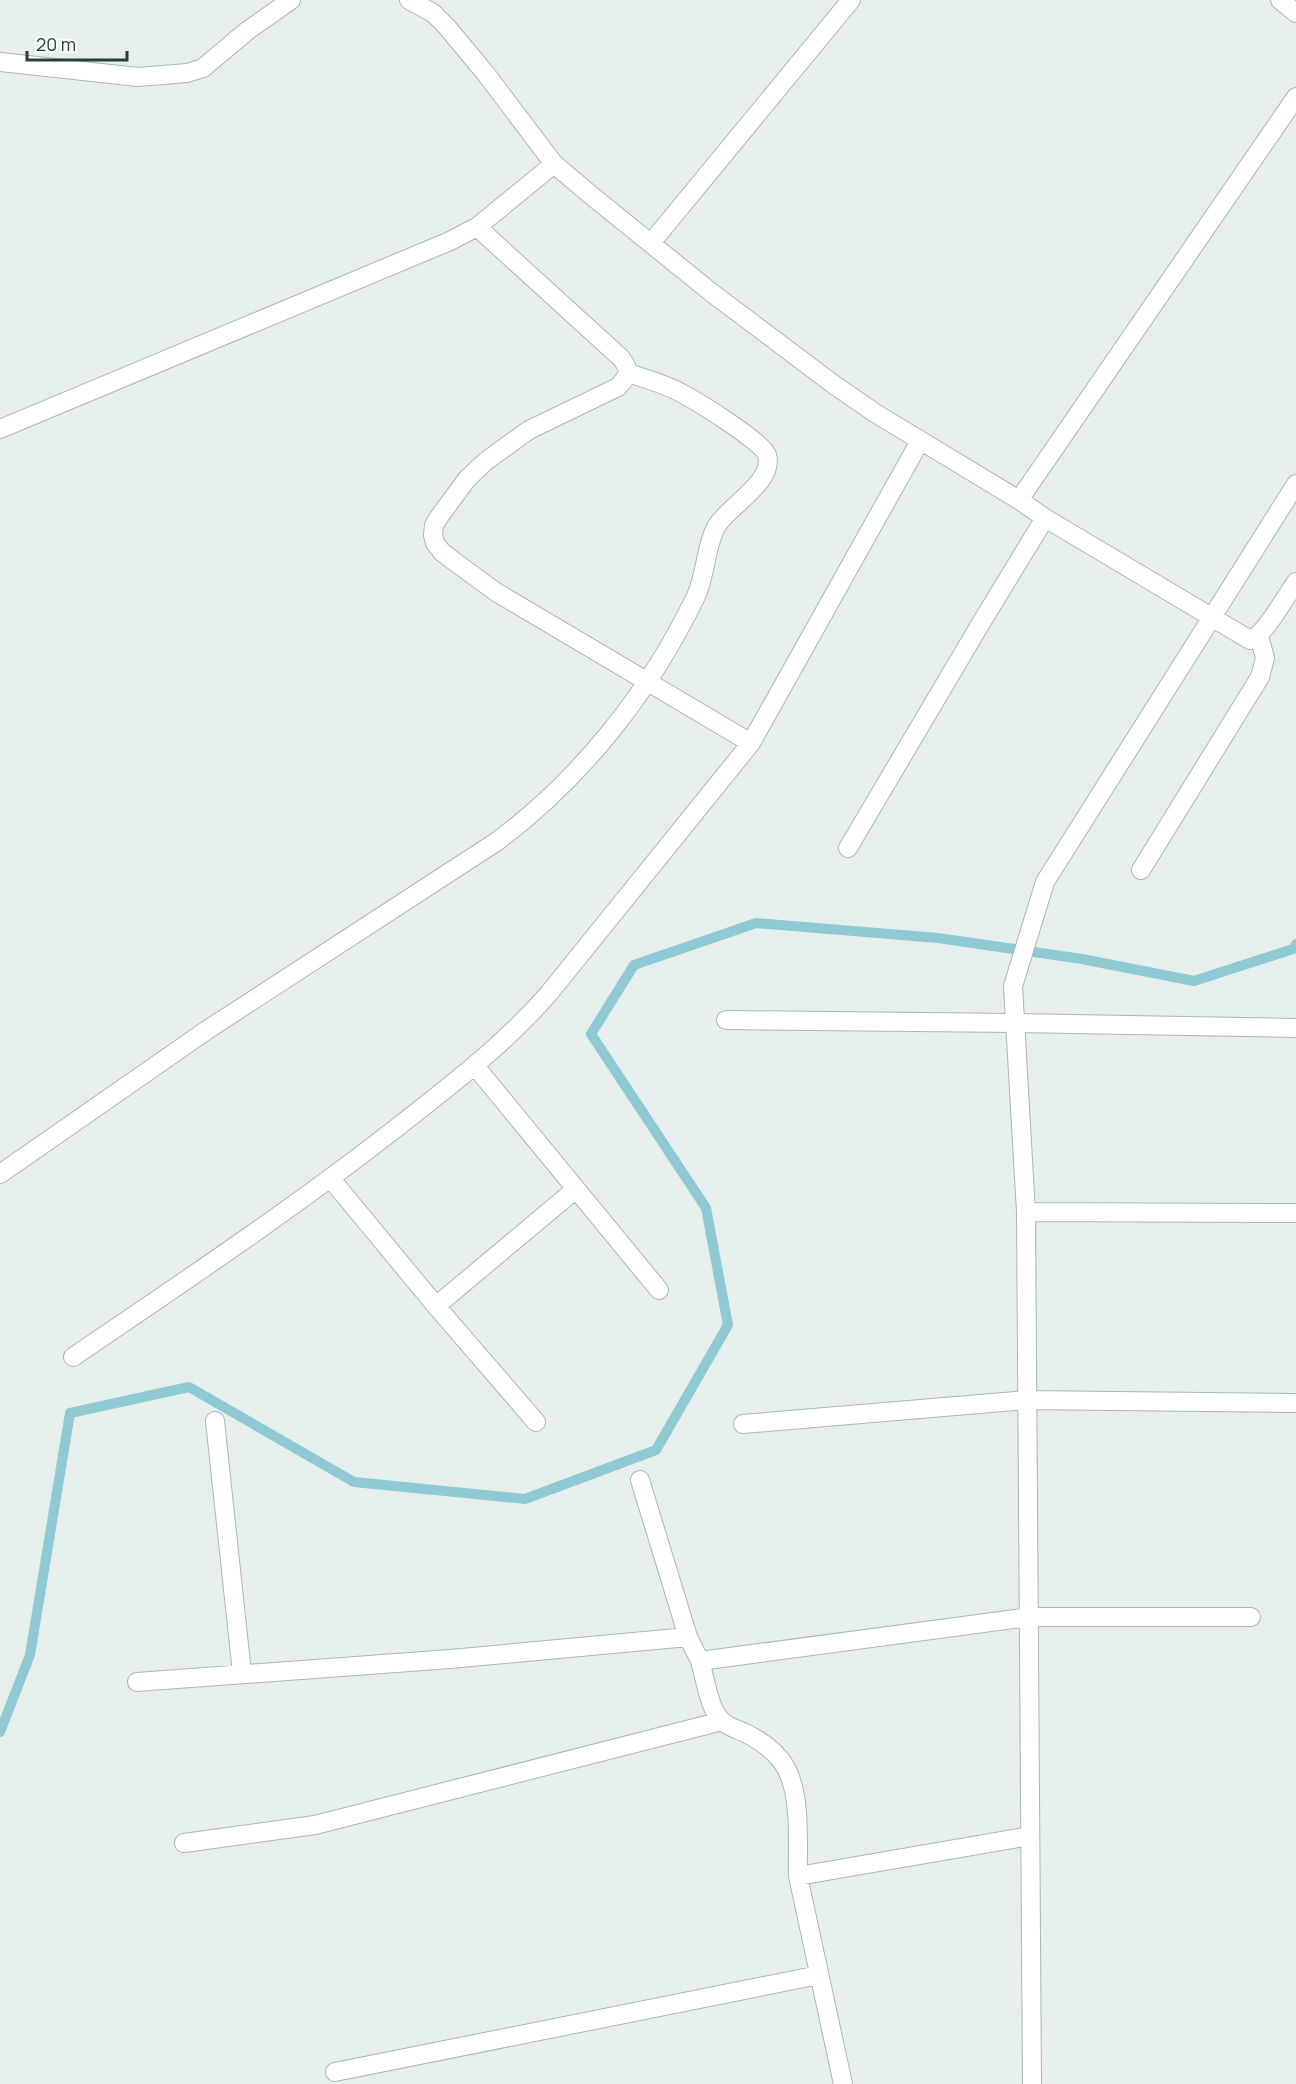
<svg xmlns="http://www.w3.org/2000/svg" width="1296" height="2084" viewBox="0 0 1296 2084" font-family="Manrope,sans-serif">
	<rect width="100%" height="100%" fill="#e6efeb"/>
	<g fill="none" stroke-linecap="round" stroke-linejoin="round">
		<path stroke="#8ec9d4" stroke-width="10" d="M 0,1732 L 30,1655 L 70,1413 L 189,1387 L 354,1482 L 525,1499 L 656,1450 L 728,1325 L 706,1208 L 591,1034 L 634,965 L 756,923 L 938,938 L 1082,959 L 1194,981 L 1293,949 L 1296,944"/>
		<defs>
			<path id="minor" d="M 409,0 L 433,13 L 447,27 L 486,74 L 554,164 L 592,196 L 712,293 L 833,384 L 875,413 L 1019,500 L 1045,518 L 1250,640 C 1265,635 1286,596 1296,582
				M 1280,0 L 1296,13
				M 0,62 L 138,77 L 187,73 L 203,68 L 247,31 L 291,0
				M 477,227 L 621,358 C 631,371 629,375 618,387 L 529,430 L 486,461 L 467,479 L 439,517 L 434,525 L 433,535 L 435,543 L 442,552 L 455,562 L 496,592 L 751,743 L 920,441
				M 651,243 L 851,0
				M 0,429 L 450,241 L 477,227 L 554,164
				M 1019,500 L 1296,97
				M 848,848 L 981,623 L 1045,518
				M 1141,870 L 1260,677 L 1265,658 L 1259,636
				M 726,1020 L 1014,1023 L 1296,1028
				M 475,1066 L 659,1290
				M 0,1174 L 207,1030 L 496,842 C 581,779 650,692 696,596 C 706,575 705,548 716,527 C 728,506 775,482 767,455 C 763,442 698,402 683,394 C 666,384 646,379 628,373
				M 331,1179 L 436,1306 L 536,1422
				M 1026,1212 L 1296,1213
				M 436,1306 L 576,1189
				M 73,1357 C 185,1281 297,1206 404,1122 C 456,1081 507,1042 550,992 L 751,743
				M 215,1421 L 242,1673
				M 743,1424 L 1026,1400 L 1296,1403
				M 640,1480 L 688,1637
				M 700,1661 C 705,1677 709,1710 722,1721 C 727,1726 736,1729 743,1732 C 756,1738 770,1747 780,1759 C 803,1787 797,1841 798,1876
				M 137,1682 L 450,1659 L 688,1637 L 700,1661 L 1029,1617 L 1251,1617
				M 184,1843 L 315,1825 L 722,1721
				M 335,2072 L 819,1975
				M 843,2084 L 798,1876 L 1030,1836
				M 1032,2084 L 1026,1212 L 1013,986 L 1045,882 L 1296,484"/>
		</defs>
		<use href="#minor" stroke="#a8b8b2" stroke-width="20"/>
		<use href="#minor" stroke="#fff" stroke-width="18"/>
	</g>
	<path d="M27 51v9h100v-9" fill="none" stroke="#24423a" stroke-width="3"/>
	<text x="36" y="51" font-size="18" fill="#24423a" stroke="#f7fbf9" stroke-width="4.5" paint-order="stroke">20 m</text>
</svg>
